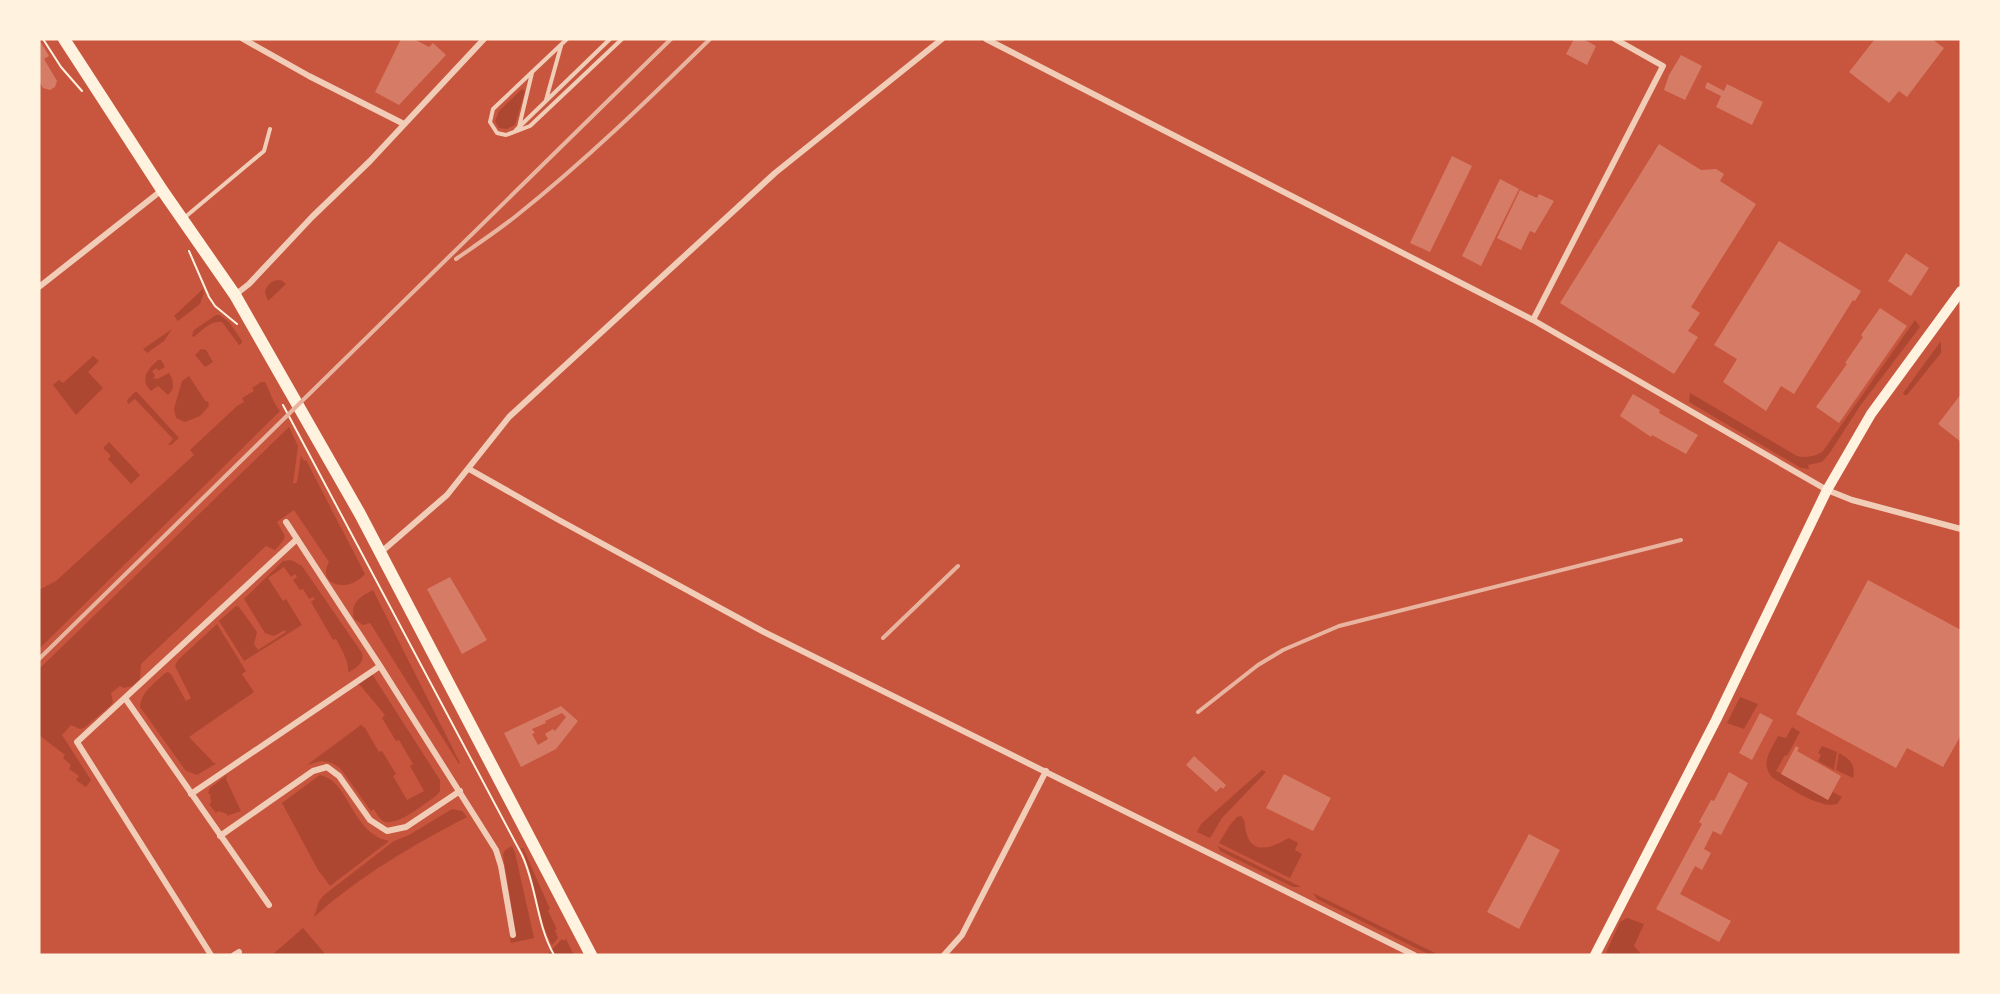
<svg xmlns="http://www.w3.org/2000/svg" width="2000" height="994" viewBox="0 0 2000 994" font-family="Cabin,sans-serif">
	<rect width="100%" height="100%" fill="#c8553d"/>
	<path fill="#ae4732" d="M 522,89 L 525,91 L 515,125 L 507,129 L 499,128 L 495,121 L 499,111 Z
		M 281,280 L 286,284 L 268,301 L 265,292 C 267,284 272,280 281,280 Z
		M 203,289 L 204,293 L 200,304 L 178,321 L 174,316 Z
		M 216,315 L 220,315 L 229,322 L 242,341 L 241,344 L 239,345 L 222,322 C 211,320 202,330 194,337 L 192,336 L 194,330 Z
		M 1915,320 L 1920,327 L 1860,406 L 1829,454 L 1822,462 L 1808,465 L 1809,469 L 1801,468 L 1689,402 L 1690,393 L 1797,456 C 1807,458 1815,457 1823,451 Z
		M 172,329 L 164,341 L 147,353 L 143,349 Z
		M 1941,341 L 1941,353 L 1907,395 L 1904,395 L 1903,393 Z
		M 201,349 L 206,350 L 213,362 L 205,367 L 195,355 Z
		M 93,356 L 99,361 L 88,372 L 103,388 L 76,415 L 53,385 L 59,380 L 63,383 Z
		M 158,360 L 161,360 L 165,367 L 158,371 L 157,368 L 152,371 L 155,376 L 153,378 L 157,379 L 169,373 C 174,380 175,389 168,395 L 158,386 L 151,391 C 139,379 148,369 158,360 Z
		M 189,376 L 206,402 L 208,401 L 209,406 L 200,416 L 185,422 L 176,418 L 174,409 L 182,381 Z
		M 261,382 L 265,382 C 270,391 273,403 280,411 L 39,649 L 39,590 L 56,581 L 194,455 L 190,450 L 237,406 L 244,402 L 242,398 L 254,391 L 252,388 Z
		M 136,391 L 179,438 L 171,445 L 168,445 L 173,439 L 135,399 L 128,404 L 127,400 Z
		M 289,427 L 298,446 L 293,484 L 297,482 L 301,456 L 304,461 L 306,460 L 365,574 C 348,594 316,585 329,562 L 294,510 L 277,522 L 285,536 L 283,541 L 275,550 L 266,546 L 141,664 L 140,679 L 132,686 L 124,688 L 120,686 L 111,693 L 113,702 L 110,706 L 84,728 L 80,729 L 71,725 L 62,735 L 91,780 L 86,787 L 76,780 L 79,776 L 69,769 L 71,765 L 63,758 L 65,755 L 39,735 L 39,669 Z
		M 109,442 L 140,475 L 131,484 L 108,459 L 111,456 L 103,448 Z
		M 291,560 L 302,566 L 362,653 C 365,664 355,668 348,673 C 350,663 341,648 336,639 L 333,640 L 311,602 L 315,599 L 313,597 L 309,599 L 303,589 L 300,590 L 293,580 L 297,577 L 295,574 L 291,577 L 284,567 L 268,578 L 283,601 L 286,599 L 302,625 L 244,661 L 219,621 L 236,606 L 239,607 L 257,632 L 254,644 L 258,650 L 286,632 L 285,630 L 274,636 L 265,633 L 244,599 L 283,561 Z
		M 373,590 L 460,763 L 459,764 L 370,623 L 363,625 L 354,619 C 350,602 360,597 373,590 Z
		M 217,624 L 246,671 L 242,674 L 254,692 L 189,737 L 214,763 L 217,763 L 197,775 L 186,771 L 140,707 C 141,692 155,683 165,673 L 168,672 L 171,674 L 186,701 L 191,698 L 175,666 L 178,660 Z
		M 372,674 L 440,780 L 440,791 L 436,796 C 425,803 396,828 383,821 C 379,818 376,813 374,809 L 371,811 L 340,768 L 332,763 L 321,761 L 307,765 L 242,813 L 361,725 L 365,728 L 379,752 L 382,751 L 396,774 L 393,776 L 407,800 L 424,791 L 410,766 L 413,764 L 399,740 L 396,741 L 382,718 L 385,715 L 360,685 L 356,685 Z
		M 1740,697 L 1758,704 L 1744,729 L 1727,723 Z
		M 1792,727 L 1800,732 L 1787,756 L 1785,755 L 1776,771 L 1828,799 L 1833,792 L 1842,797 L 1837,804 C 1819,809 1789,787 1773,778 C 1759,764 1771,750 1778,736 L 1786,738 Z
		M 1822,746 L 1837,752 L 1834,770 L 1818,761 L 1821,755 L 1818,753 Z
		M 1839,753 C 1850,759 1856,765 1853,778 L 1836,770 Z
		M 1262,770 L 1266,772 L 1222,818 L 1210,838 L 1197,832 L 1201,824 Z
		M 227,775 L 226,779 L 241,811 L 227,816 L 227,814 L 218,811 L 216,813 L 209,804 L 211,803 L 210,794 L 208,793 L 210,788 Z
		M 320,775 C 350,781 351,833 389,841 L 330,886 L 318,870 L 282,803 Z
		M 452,809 L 462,811 L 467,817 C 413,845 360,876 314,917 L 319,901 L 324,895 L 394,841 L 409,835 Z
		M 1241,816 C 1247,822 1244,828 1247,835 C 1254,857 1276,845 1289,838 L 1298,843 L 1295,850 L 1302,854 L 1290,878 L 1219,843 L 1230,825 L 1237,817 Z
		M 512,846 L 515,853 L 534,938 L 511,943 L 510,938 L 516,936 L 503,855 L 505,850 Z
		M 1218,846 L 1301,887 L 1293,887 L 1220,851 Z
		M 521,848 L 523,848 L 550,909 L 548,911 L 557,929 L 555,930 L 558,938 L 552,945 C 536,915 536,879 521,848 Z
		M 1313,893 L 1439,955 L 1430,955 L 1317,899 Z
		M 1627,918 L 1644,924 L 1634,946 L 1642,955 L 1605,955 L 1620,922 Z
		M 303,928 L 326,955 L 272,955 Z
		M 562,939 L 564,941 L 566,939 L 574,955 L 547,955 Z"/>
	<path fill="#d67c66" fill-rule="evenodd" d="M 39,39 L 49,56 L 44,59 L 57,81 L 55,87 L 50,90 L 43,88 L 39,81 Z
		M 401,39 L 414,39 L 429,47 L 433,43 L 446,55 L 399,105 L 375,92 Z
		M 1574,39 L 1583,39 L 1596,46 L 1587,65 L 1566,54 Z
		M 1875,39 L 1932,39 L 1944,48 L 1907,97 L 1899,91 L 1889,103 L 1849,72 Z
		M 1681,55 L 1702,66 L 1685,100 L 1664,90 L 1669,75 Z
		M 1707,82 L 1724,91 L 1727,84 L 1763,102 L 1752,125 L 1716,107 L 1721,96 L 1705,88 Z
		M 1659,144 L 1701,170 L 1716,169 L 1724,174 L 1720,181 L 1756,204 L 1691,307 L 1700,313 L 1688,331 L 1698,337 L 1674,374 L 1560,303 Z
		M 1452,156 L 1472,166 L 1430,252 L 1410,243 Z
		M 1500,179 L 1519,189 L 1481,266 L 1462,256 Z
		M 1520,190 L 1537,198 L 1539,194 L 1554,201 L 1535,233 L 1530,231 L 1521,250 L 1497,238 Z
		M 1779,241 L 1861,291 L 1855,301 L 1853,300 L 1794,394 L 1781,386 L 1766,411 L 1723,382 L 1737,359 L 1714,345 Z
		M 1906,253 L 1929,268 L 1911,296 L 1888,281 Z
		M 1880,308 L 1907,326 L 1839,423 L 1816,407 L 1847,364 L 1845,363 L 1863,337 L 1861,335 Z
		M 1633,394 L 1660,410 L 1659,413 L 1698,435 L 1686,454 L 1652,435 L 1651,437 L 1620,416 Z
		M 1961,394 L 1961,442 L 1938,424 Z
		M 450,577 L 487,640 L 462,654 L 427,589 Z
		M 1868,580 L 1961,630 L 1961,735 L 1943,767 L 1907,748 L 1896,768 L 1796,714 Z
		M 561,706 L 578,721 L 556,749 L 521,767 L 504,733 ZM 562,713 L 566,717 L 555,731 L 553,729 L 545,734 L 548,739 L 538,745 L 532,734 L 535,733 L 532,729 L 546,723 L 545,721 Z
		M 1760,713 L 1773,720 L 1752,760 L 1739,753 Z
		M 1796,746 L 1799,748 L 1797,751 L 1841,776 L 1828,800 L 1781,774 Z
		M 1194,756 L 1226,785 L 1223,789 L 1221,787 L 1216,792 L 1186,765 Z
		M 1729,772 L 1748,783 L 1721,835 L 1713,831 L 1704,849 L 1711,853 L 1702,870 L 1695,866 L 1680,894 L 1731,921 L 1719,942 L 1656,909 L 1702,824 L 1699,822 L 1711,800 L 1714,801 Z
		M 1284,774 L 1331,798 L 1313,831 L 1266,808 Z
		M 1529,834 L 1560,850 L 1519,929 L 1487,912 Z"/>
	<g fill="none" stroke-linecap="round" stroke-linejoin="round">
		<path stroke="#fff3e0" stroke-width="2" d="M 43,39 L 61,67 L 82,91
			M 189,251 L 209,297 L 215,306 L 237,324
			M 283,405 L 522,855 C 537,887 536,923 554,955"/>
		<path stroke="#f1ccb7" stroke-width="4" d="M 567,39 L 493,109 L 490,122 L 497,133 L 506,135 L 530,126 L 622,39
			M 546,100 L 561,46
			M 519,127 L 532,73
			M 516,130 L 610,39
			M 184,218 L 264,151 L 270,129"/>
		<path stroke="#f1ccb7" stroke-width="6" d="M 243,39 L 309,76 L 404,124
			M 986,39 L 1533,320 L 1827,490 L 1852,500 L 1961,529
			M 39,287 L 162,190
			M 235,295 L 249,284 L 312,217 L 370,161 L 484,39
			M 1533,320 L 1663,66 L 1615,39
			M 469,469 L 557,519 L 764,632 L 1414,955
			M 286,522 L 380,666 L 496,850 L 501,866 L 513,935
			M 380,553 L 447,495 L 509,417 L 775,173 L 942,39
			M 125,698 L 269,905
			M 191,794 L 380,666
			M 220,836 L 313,771 L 327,767 L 339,776 L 370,820 L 387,831 L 406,827 L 460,791
			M 211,955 L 77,742 L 297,539
			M 234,955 L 239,952
			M 944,955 L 962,935 L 1046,771"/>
		<path stroke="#fff3e0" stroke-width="10" d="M 1595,955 L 1716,720 L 1827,490 L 1871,414 L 1961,291"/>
		<path stroke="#fff3e0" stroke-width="12" d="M 64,39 L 162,190 L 235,295 L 360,514 L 591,955"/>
		<path stroke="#e9b49f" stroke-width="4" d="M 456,259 C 476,245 497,231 516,216 C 585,161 648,100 710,39
			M 883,638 L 958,566
			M 39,659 L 671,39
			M 1198,712 L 1258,665 L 1283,650 L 1339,626 L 1681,540"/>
	</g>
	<rect width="2000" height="994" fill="none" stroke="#fff3e0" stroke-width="81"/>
</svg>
